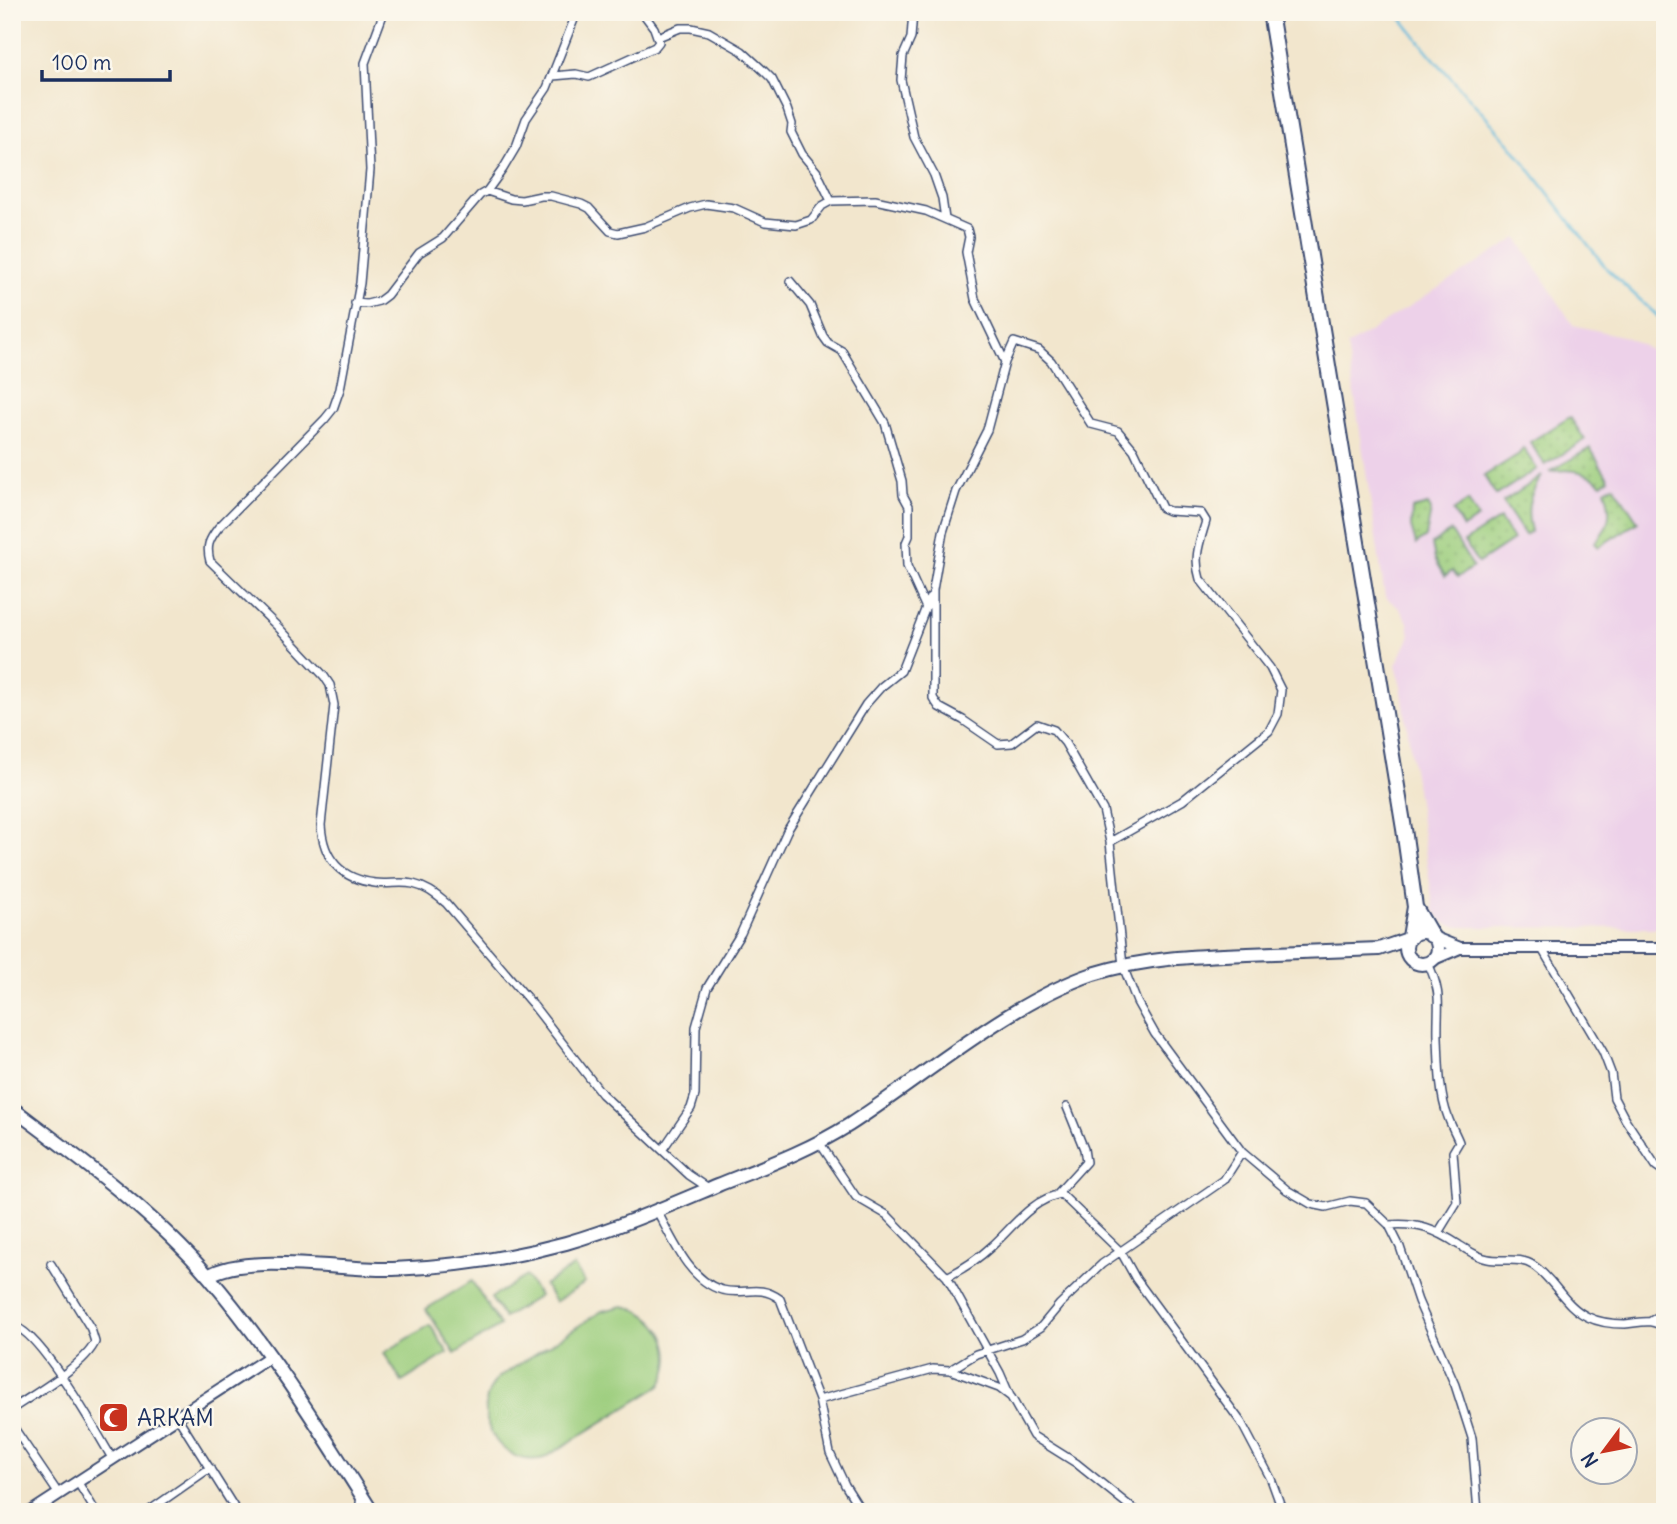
<svg xmlns="http://www.w3.org/2000/svg" width="1677" height="1524" viewBox="0 0 1677 1524" font-family="Delius,sans-serif">
	<defs>
		<pattern id="park-dots" width="8" height="8" patternUnits="userSpaceOnUse" patternTransform="scale(1.75)"><rect width="8" height="8" fill="#9dce7e"/><path d="M2 2h.1M6 6h.1" fill="none" stroke="#87b16f" stroke-width="1.8" stroke-linecap="round"/></pattern>
	</defs>
	<rect width="100%" height="100%" fill="#fbf7ec"/>
	<filter id="ink" filterUnits="userSpaceOnUse"><feTurbulence type="fractalNoise" baseFrequency=".0143" numOctaves="2"/><feDisplacementMap in="SourceGraphic" scale="14" xChannelSelector="R" yChannelSelector="G"/><feConvolveMatrix kernelMatrix="1 2 1 2 8 2 1 2 1" color-interpolation-filters="sRGB"/></filter>
	<filter id="wash" filterUnits="userSpaceOnUse"><feTurbulence type="fractalNoise" baseFrequency=".00686" numOctaves="4" result="noise"/><feDisplacementMap in="SourceGraphic" scale="28" xChannelSelector="R" yChannelSelector="G"/><feGaussianBlur stdDeviation="1.57" result="paint"/><feColorMatrix in="noise" values="0 0 0 0 0 0 0 0 0 0 0 0 0 0 0 0 0 1.4 0 .05"/><feComposite in="paint" operator="in"/></filter>
	<g filter="url(#wash)">
		<rect width="100%" height="100%" fill="#f2e6cd"/>
		<path fill="#edd1e9" d="M 1517,238 L 1573,325 L 1626,337 L 1665,357 L 1665,928 L 1459,927 L 1446,924 L 1434,911 L 1401,685 L 1396,665 L 1410,636 L 1408,622 L 1399,608 L 1385,597 L 1347,346 Z"/>
		<path fill="url(#park-dots)" stroke="#5c7e6e" stroke-width="2" d="M 1570,417 L 1585,440 L 1545,465 L 1530,442 Z
			M 1523,448 L 1537,469 L 1496,495 L 1484,476 L 1519,454 Z
			M 1590,448 L 1609,479 L 1602,484 C 1587,470 1568,468 1549,472 Z
			M 1542,476 C 1529,495 1525,509 1531,531 L 1525,535 L 1503,502 Z
			M 1614,485 L 1638,522 L 1598,547 L 1595,542 C 1611,526 1612,511 1605,490 Z
			M 1468,501 L 1478,518 L 1463,528 L 1453,511 Z
			M 1428,505 L 1431,510 L 1426,537 L 1416,544 L 1411,527 L 1412,509 Z
			M 1500,519 L 1513,540 L 1478,563 L 1464,542 Z
			M 1451,531 L 1473,567 L 1458,577 L 1452,571 L 1445,576 L 1435,559 L 1432,544 Z"/>
		<path fill="#9dce7e" stroke="#5c7e6e" stroke-width="2" d="M 574,1266 L 585,1283 L 555,1302 L 544,1285 Z
			M 526,1276 L 539,1296 L 504,1318 L 491,1298 Z
			M 472,1281 L 500,1326 L 455,1354 L 426,1309 Z
			M 623,1306 C 661,1312 682,1353 660,1386 L 544,1458 C 499,1470 467,1411 498,1378 L 602,1311 Z
			M 430,1325 L 448,1353 L 402,1382 L 384,1353 Z"/>
		<g fill="none" stroke-linecap="round" stroke-linejoin="round">
			<path stroke="#5eb8db" stroke-width="2.5" d="M 1396,12 L 1429,53 L 1511,145 L 1607,269 L 1665,323"/>
		</g>
	</g>
	<g filter="url(#ink)">
		<g fill="none" stroke-linecap="round" stroke-linejoin="round">
			<defs>
				<path id="street" d="M 384,12 L 365,63 L 370,170 L 360,283 L 340,389 L 333,409 L 325,419 L 218,528 C 209,540 206,546 210,561 L 278,627 L 324,676 L 330,685 L 334,705 L 321,825 C 323,859 341,879 375,883 C 388,885 400,881 413,884 C 427,887 436,895 446,903 L 533,1005 L 602,1094 L 689,1175 L 710,1189
					M 913,12 L 911,38 L 903,56 L 901,80 L 914,137 L 934,175 L 942,198 L 945,219
					M 658,37 L 680,28 L 691,28 L 709,32 L 742,51 L 764,71 L 772,79 L 787,109 L 792,124 L 791,132 L 802,154 L 817,172 L 831,201
					M 553,76 L 576,74 L 589,77 L 655,47 L 659,42 L 654,28 L 642,12
					M 487,191 L 503,169 L 516,147 L 526,119 L 547,88 L 577,12
					M 790,281 L 810,305 L 823,336 L 828,343 L 842,351 L 885,423 L 902,481 L 903,495 L 909,506 L 909,536 L 906,543 L 907,566 L 926,608
					M 355,303 L 367,304 L 379,301 L 387,295 L 419,253 L 443,238 L 480,195 L 487,191 L 511,199 L 522,200 L 541,196 L 551,196 L 581,204 L 589,208 L 610,231 L 618,233 L 645,227 L 690,208 L 706,204 L 734,208 L 765,222 L 796,225 L 811,220 L 822,206 L 831,201 L 875,200 L 926,211 L 967,229 L 969,237 L 966,252 L 975,299 L 1005,362
					M 1110,842 L 1182,801 L 1269,731 L 1278,714 L 1281,690 L 1270,668 L 1200,579 C 1193,557 1200,542 1206,521 L 1201,513 L 1169,511 L 1162,508 L 1134,450 L 1118,431 L 1091,424 L 1051,361 L 1039,350 L 1014,342 L 1005,362 L 987,430 L 956,491 L 943,532 L 933,590 L 933,698 L 939,707 L 963,720 L 998,744 L 1012,743 L 1037,724 L 1054,730 L 1065,743 L 1103,810 L 1110,842 L 1123,966 L 1137,1002 L 1155,1034 L 1242,1152 L 1287,1190 L 1311,1204 L 1326,1207 L 1350,1201 L 1366,1203 L 1389,1225 L 1400,1247 L 1418,1301 L 1455,1385 L 1472,1438 L 1478,1512
					M 1542,949 L 1603,1052 L 1611,1073 L 1614,1098 L 1625,1119 L 1656,1166 L 1665,1172
					M 1428,963 C 1443,996 1437,1003 1438,1037 C 1439,1062 1439,1094 1448,1117 C 1451,1126 1456,1134 1459,1142 L 1453,1152 L 1457,1202 L 1438,1233
					M 819,1142 L 856,1197 L 887,1215 L 947,1277 L 1000,1373 L 1010,1396
					M 663,1149 L 691,1108 L 695,1095 L 696,1027 L 707,988 L 741,933 L 787,831 L 866,704 L 881,687 L 901,671 L 930,597
					M 1056,1195 L 1086,1162 L 1084,1149 L 1067,1107
					M 657,1211 C 672,1238 689,1281 722,1290 C 745,1296 758,1283 780,1299 L 819,1400 L 830,1453 L 845,1485 L 862,1512
					M 1389,1225 C 1416,1222 1437,1230 1459,1245 C 1468,1250 1477,1257 1488,1259 C 1503,1262 1520,1256 1534,1266 C 1555,1280 1564,1306 1588,1317 C 1598,1322 1613,1324 1625,1324 C 1640,1323 1652,1317 1665,1329
					M 947,1277 C 963,1269 978,1259 992,1246 C 1012,1228 1032,1199 1061,1194 L 1121,1252 L 1136,1279 L 1241,1422 L 1271,1479 L 1283,1512
					M 1651,1321 L 1665,1312
					M 12,1326 C 38,1327 97,1433 112,1458
					M 950,1370 L 976,1354 L 1022,1339 L 1041,1327 L 1060,1304 L 1102,1264 L 1224,1180 L 1242,1152
					M 819,1400 L 933,1369 L 950,1370 L 999,1388 L 1011,1397 L 1033,1436 L 1076,1463 L 1137,1512
					M 12,1409 C 34,1394 85,1365 95,1342 L 91,1329 L 51,1264
					M 178,1418 L 237,1512
					M 12,1425 L 58,1493
					M 77,1481 L 96,1512
					M 147,1512 L 210,1468
					M 359,1512 L 361,1495"/>
				<path id="secondary" d="M 1435,938 L 1460,948 L 1665,948
					M 1434,959 L 1460,948
					M 31,1512 L 271,1356"/>
				<path id="primary" d="M1406 948a16 16 0 1 1 32 0a16 16 0 1 1-32 0Z
					M 12,1108 C 81,1160 152,1211 209,1277 C 271,1350 321,1431 372,1512
					M 208,1276 C 245,1252 346,1271 393,1269 C 450,1267 511,1258 566,1243 C 618,1228 668,1206 718,1185 C 763,1167 808,1151 849,1125 C 925,1076 1008,1003 1093,974 C 1144,958 1195,956 1248,954 C 1292,952 1335,951 1379,949 L 1408,939"/>
				<path id="highway" d="M 1270,12 L 1404,829 L 1415,907 L 1410,937
					M 1416,909 L 1431,935"/>
			</defs>
			<use href="#street" stroke="#3b4a6f" stroke-width="10"/>
			<use href="#secondary" stroke="#3b4a6f" stroke-width="14"/>
			<use href="#primary" stroke="#3b4a6f" stroke-width="16"/>
			<use href="#highway" stroke="#3b4a6f" stroke-width="18"/>
			<use href="#street" stroke="#fff" stroke-width="7"/>
			<use href="#secondary" stroke="#fff" stroke-width="10"/>
			<use href="#primary" stroke="#fff" stroke-width="12"/>
			<use href="#highway" stroke="#fff" stroke-width="14"/>
		</g>
	</g>
	<defs>
		<symbol id="mosque-square" viewBox="-11 -11 22 22"><rect x="-9" y="-9" width="18" height="18" rx="4" fill="#c8321e" stroke="#fbf7ec"/><path d="M3.5-4.9A6 6 0 1 0 3.5 4.9A5 5 0 1 1 3.5-4.9Z" fill="#fff"/></symbol>
	</defs>
	<g fill-rule="evenodd">
		<use href="#mosque-square" x="96" y="1400" width="35" height="35"/>
	</g>
	<g text-anchor="middle" dominant-baseline="central" stroke-width="5" stroke-linejoin="round" paint-order="stroke">
		<g font-size="23" fill="#1b2f5e" stroke="#fbf7ec" text-anchor="start">
			<text x="137" y="1417">ARKAM</text>
		</g>
	</g>
	<rect width="1677" height="1524" fill="none" stroke="#fbf7ec" stroke-width="42"/>
	<g transform="translate(1604 1451) rotate(238)"><circle r="33" fill="#fbf7ec" stroke="#a1a7b3" stroke-width="2"/>
	<path d="M0-5L12 26L0 18L-12 26Z" fill="#c8321e"/>
	<text y="-10" font-size="19" font-weight="bold" text-anchor="middle" fill="#1b2f5e">N</text>
	</g>
	<path d="M42 70v10h128v-10" fill="none" stroke="#1b2f5e" stroke-width="3.5"/>
	<text x="52" y="70" font-size="21" fill="#1b2f5e" stroke="#fbf7ec" stroke-width="5" paint-order="stroke">100 m</text>
</svg>
